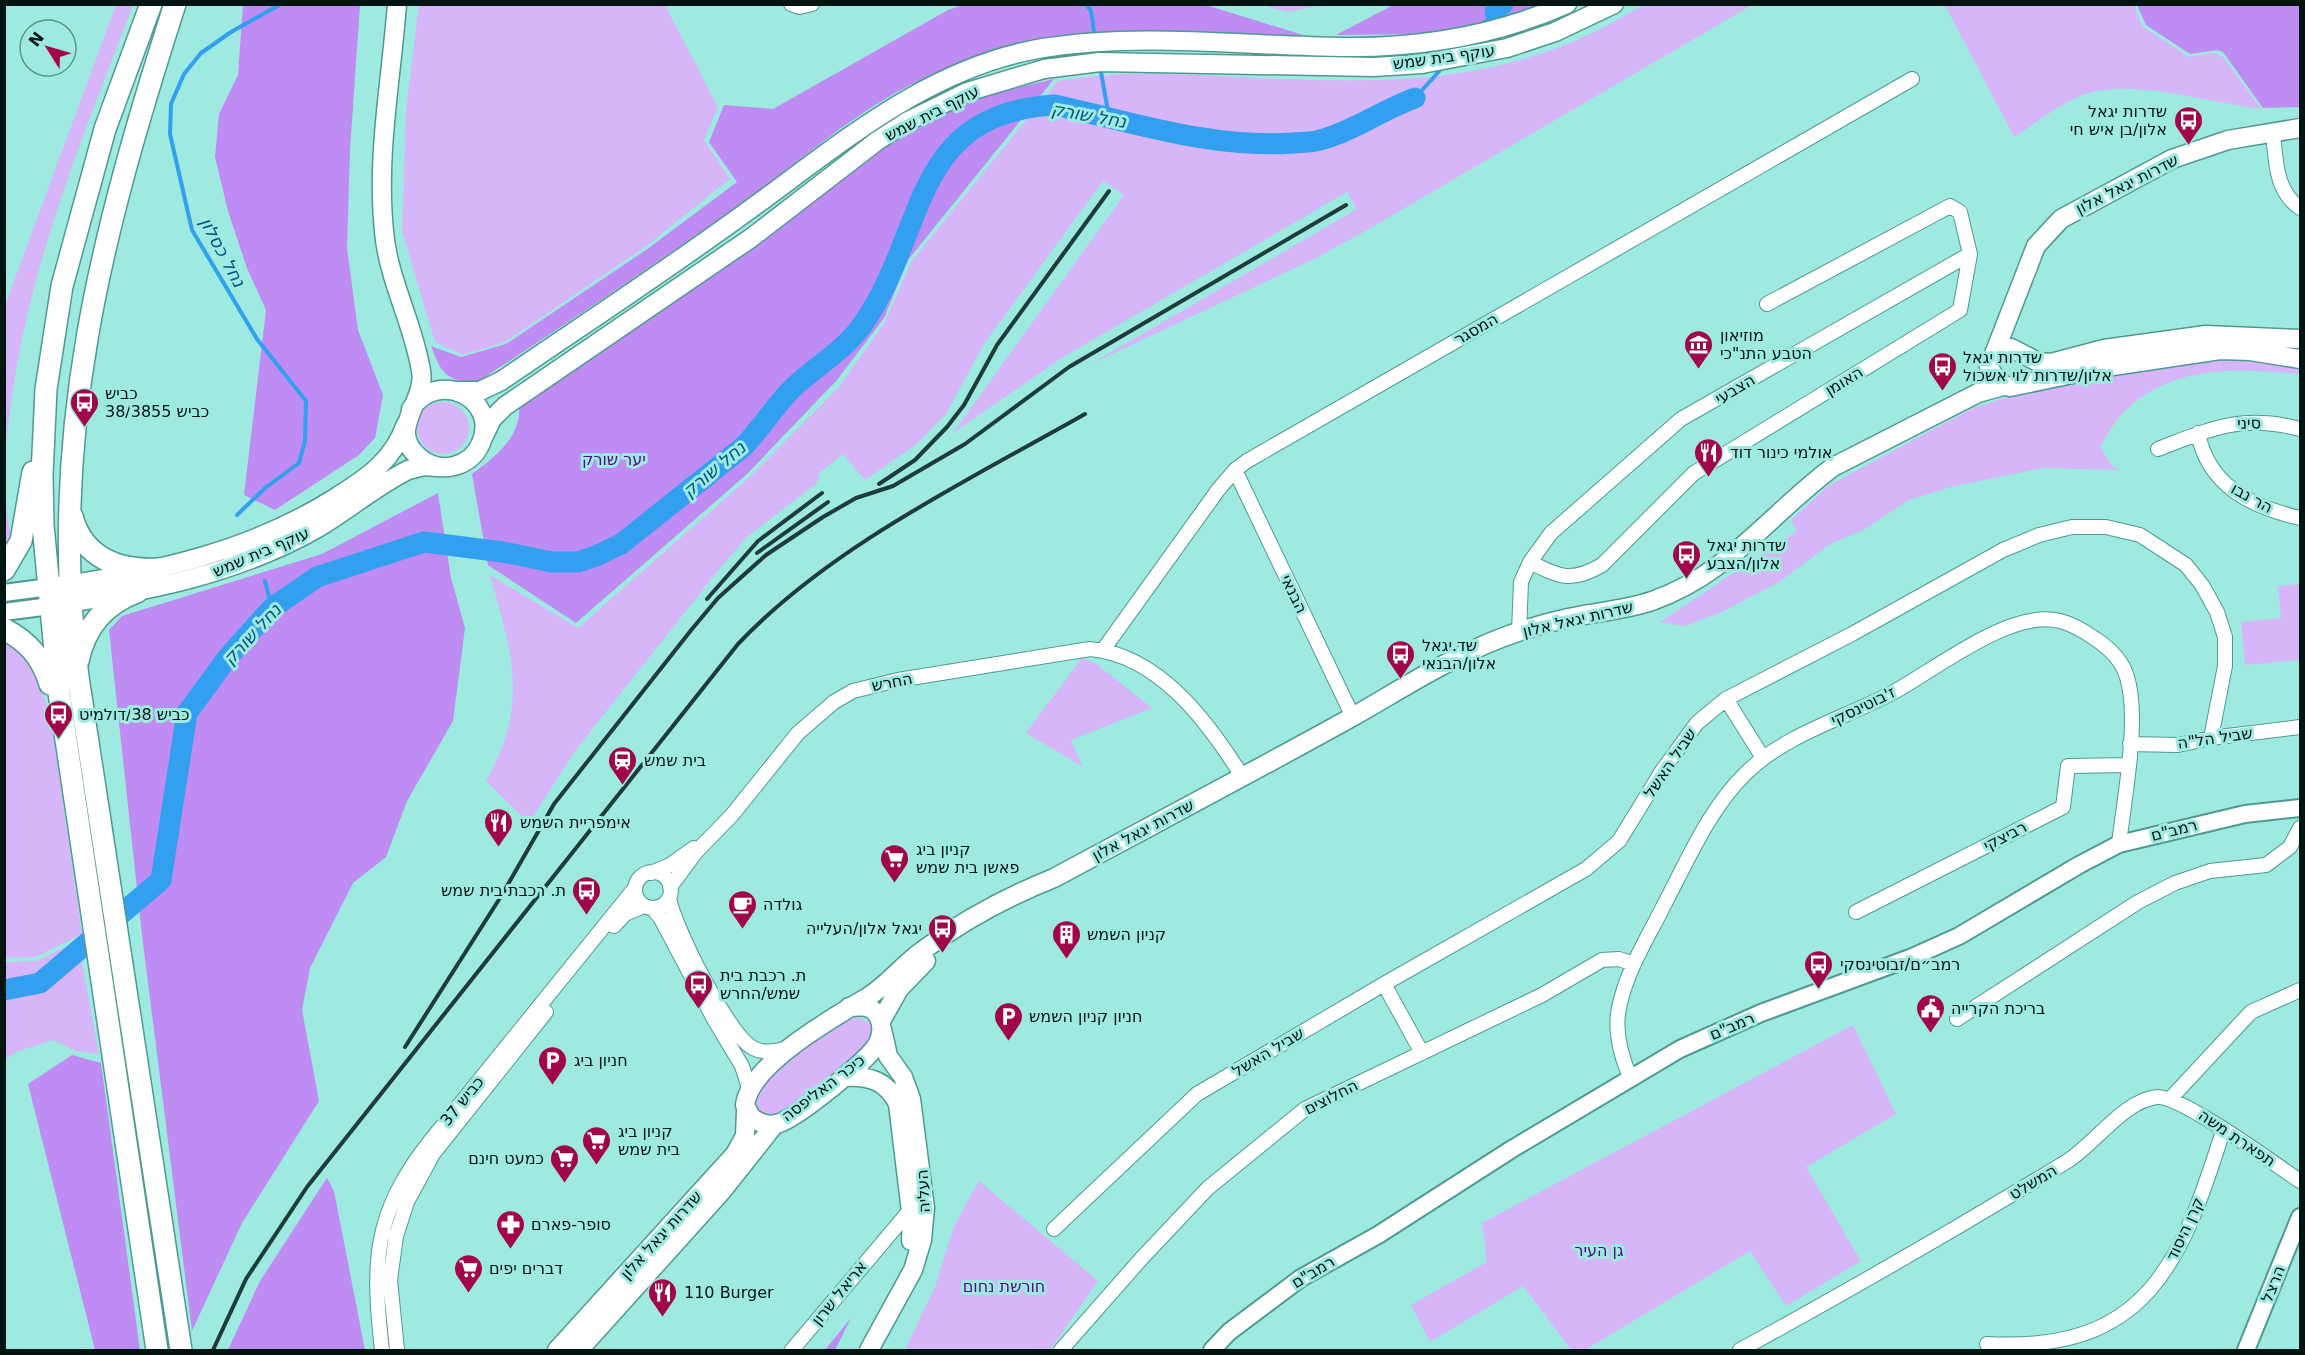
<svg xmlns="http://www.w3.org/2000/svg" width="2305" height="1355" viewBox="0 0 2305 1355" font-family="'DejaVu Sans','Noto Sans Hebrew',sans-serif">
	<rect width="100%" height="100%" fill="#9eeae0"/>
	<path fill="#d6b6f9" d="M 116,5 L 133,5 C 85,132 33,254 13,390 C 8,424 3,459 5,494 C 6,510 9,527 12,543 L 5,554 L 4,308 Z
		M 419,5 L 665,5 L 718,107 L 704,140 L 730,179 L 645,247 L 505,342 L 463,355 L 435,342 L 402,231 L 406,111 Z
		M 1269,5 L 1269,4 L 1320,5 L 1289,12 L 1265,6 Z
		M 1643,5 L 1752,5 L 1362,233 L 1314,259 L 1089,365 L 1357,209 L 1347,192 L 1060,359 L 953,433 L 1124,195 L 1103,181 L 984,344 L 946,414 L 917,444 L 865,480 L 843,454 L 819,473 L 817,483 L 748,536 L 720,568 L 575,751 L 529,823 L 486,781 C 530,704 512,654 490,575 L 578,628 L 751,476 L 838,388 L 884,324 L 912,261 L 1058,81 C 1119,70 1178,74 1239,77 C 1389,84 1510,88 1643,5 Z
		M 1945,5 L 2134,5 L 2142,26 L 2189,57 L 2215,53 L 2223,57 L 2261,109 C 2210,103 2127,76 2080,96 C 2058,105 2035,124 2014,137 Z
		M 2234,359 L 2300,365 L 2300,374 C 2236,369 2174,363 2123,413 C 2114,422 2107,436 2100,447 L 2111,464 L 2119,470 L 2043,468 L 1951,487 L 1909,500 L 1863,530 L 1830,544 L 1779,582 L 1720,613 L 1684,626 L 1660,622 L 1797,531 L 1791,520 L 1828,486 L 1973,408 L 2008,397 L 2115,372 L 2187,361 Z
		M417 428a26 26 0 1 1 52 0a26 26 0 1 1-52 0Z
		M 2300,584 L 2300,660 L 2245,665 L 2241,622 L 2281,618 L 2278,586 Z
		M 4,639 L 27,656 L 50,713 L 82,934 L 36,957 L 5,958 Z
		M 1082,658 L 1095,663 L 1152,708 L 1071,740 L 1083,767 L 1026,733 Z
		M 78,941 L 99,1054 L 76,1051 L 53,1040 L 16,1052 L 5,1060 L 5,962 L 37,961 Z
		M 855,1016 L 872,1024 C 874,1031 874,1036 870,1042 C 857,1061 791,1115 769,1117 C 761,1118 758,1112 754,1107 C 764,1071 820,1029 855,1016 Z
		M 1853,1025 L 1896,1114 L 1806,1167 L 1861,1261 L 1786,1306 L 1750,1251 L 1585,1350 L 1571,1350 L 1523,1286 L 1430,1342 L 1411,1305 L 1487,1262 L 1482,1223 Z
		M 979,1181 L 1098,1281 L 1050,1350 L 905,1350 L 935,1287 L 954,1226 Z"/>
	<path fill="#be8cf2" d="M 966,4 L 1206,5 L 1303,35 L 1296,39 C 1253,36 1209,32 1166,31 C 1097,30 1009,45 944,70 C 870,98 811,153 748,199 C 659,262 567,323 476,383 C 446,381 441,373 431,346 L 461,357 L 506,344 L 646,250 L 737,182 L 709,142 L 724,105 L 773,109 L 948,10 Z
		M 243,5 L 360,5 L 350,150 L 347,248 L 358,330 L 383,395 L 375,438 L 359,455 L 275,510 L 244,495 L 266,310 L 247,268 L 228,211 L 215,157 L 219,114 L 238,75 Z
		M 1393,5 L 1546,5 L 1498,21 L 1430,34 L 1336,35 Z
		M 2137,5 L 2300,5 L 2300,107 L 2263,108 L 2223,52 L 2217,50 L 2190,54 L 2146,25 Z
		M 1054,79 L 908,260 L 884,318 L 837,380 L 747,474 L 576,623 L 488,565 L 472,474 C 496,456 522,437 519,404 L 877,146 L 943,111 L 1004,91 Z
		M 438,493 L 451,578 L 465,628 L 453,721 L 407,801 L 386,857 L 353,883 L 310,968 L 302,1010 L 319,1101 L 242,1223 L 192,1331 L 142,935 L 109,630 L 122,616 L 322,554 Z
		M 72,1055 L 101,1063 L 140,1350 L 95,1350 L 28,1084 Z
		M 327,1178 L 334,1191 L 365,1350 L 228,1350 L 260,1281 Z
		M 851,1318 L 835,1350 L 825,1350 Z"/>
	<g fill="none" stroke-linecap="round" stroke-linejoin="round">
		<path stroke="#339fef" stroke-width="4" d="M 1086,4 L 1091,11 L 1095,38
			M 1483,24 L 1495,12
			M 1101,72 L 1109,117
			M 1415,98 L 1443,67
			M 237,515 L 265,488 L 299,463 L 305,441 L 306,401 L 257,339 L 192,230 L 170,134 L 171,104 L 184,74 L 201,53 L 231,32 L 281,4
			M 265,581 L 272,608"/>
		<path stroke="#339fef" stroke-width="21" d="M 1495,12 L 1503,4
			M 4,990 L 40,983 L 161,880 L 187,713 L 228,657 L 272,608 L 317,577 L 424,542 L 503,552 L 552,562 L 578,562 L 596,556 L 621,544 L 743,447 C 762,428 776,403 796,385 C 819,364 845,350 863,324 C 928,230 910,113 1055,105 C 1132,122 1212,149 1293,143 C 1301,142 1311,143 1320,140 C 1354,131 1382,110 1415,98"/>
		<defs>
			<path id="minor" d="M 791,4 L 799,7 L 812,4
				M 2273,133 C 2276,160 2275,191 2300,208
				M 2198,433 C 2208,486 2252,507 2300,518
				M 2158,449 C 2213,428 2242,414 2300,429
				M 1235,470 L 1353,717
				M 1530,562 L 1551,533 L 1681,419 L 1970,254
				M 1519,632 L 1521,582 L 1530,562 C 1560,577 1571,583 1602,565 L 1694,473 L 1960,310 L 1970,254 L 1960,212 L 1950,206 L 1767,304
				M 1103,650 L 1218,490 L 1235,470 L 1247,461 L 1912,79
				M 1726,699 L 1763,758
				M 2130,744 L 2178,745 L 2211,738 L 2300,727
				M635 890a18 18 0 1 1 36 0a18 18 0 1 1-36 0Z
				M 651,873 L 670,865 L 694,848
				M 670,887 L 696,852 L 732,815 L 798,733 L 834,702 L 853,691 L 898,680 L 1090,649 C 1159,655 1208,722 1242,776
				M 669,898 C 674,926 728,1035 753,1048 C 764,1054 777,1051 789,1048
				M 652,908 L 660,917 L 715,1021 L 742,1066 L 749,1088
				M 1856,912 L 2063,807 L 2068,766 L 2128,765
				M 614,926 L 625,914 L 644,906
				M 1384,984 L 1422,1053
				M 1957,1019 L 2138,902 L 2175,883 L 2210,871 L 2266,865 L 2290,847 L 2300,828
				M 1630,1077 C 1621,1056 1614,1032 1619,1008 C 1626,972 1647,939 1663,907 C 1687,862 1708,810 1746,773 C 1786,734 1843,719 1892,693 C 1935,670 2011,608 2060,621 C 2072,624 2084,631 2094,638 C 2108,647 2122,660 2127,677 C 2140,719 2124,799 2119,844
				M 2171,1098 L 2251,1012 L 2300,990
				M 1054,1229 L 1197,1094 L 1384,984 L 1586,869 L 1619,841 L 1662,771 L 1697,723 L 1726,699 L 1852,634 L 2003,550 L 2039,535 L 2072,527 L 2106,527 L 2140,535 L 2186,565 L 2202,585 L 2217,612 L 2225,637 L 2225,666 L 2211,738
				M 1987,1344 C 2146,1353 2181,1264 2223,1131
				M 382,1350 C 372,1262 373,1213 431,1140 L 635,888
				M 397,1350 L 390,1280 L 396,1236 L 407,1202 L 433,1154 L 546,1012
				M 792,1350 L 911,1209
				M 1061,1350 L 1141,1259 L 1208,1188 L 1305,1109 L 1542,995 L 1602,960 L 1619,959 L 1634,964
				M 1740,1350 C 1850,1290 1959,1227 2066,1162 C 2094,1145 2124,1100 2157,1097 C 2181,1095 2276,1165 2300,1181"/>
			<path id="tertiary" d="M 4,593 L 49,587
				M 4,612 L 50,606
				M 1212,1350 L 1229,1332 L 1301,1278 L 1378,1235 L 1512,1149 L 1680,1049 L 1761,1013 L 1910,958 L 1959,936 L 2079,865 L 2119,844 L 2245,814 L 2300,808
				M 2246,1350 L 2300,1217"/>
			<path id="secondary" d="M 397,4 C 391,83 375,161 385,240 C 391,285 414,326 421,371 C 427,402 385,430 420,458 C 430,466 442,469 454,466 C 466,463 476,455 481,443 C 500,399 438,368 411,409
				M 2300,128 L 2228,140 L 2172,159 L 2061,219 L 2036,246 L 1989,367 L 1998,383 L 2010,387 L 2106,367 L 2220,350 L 2250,351 L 2300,359
				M 1994,354 L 2011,348 L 2038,362 L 2051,363 L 2104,349 L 2206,335 L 2300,339
				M 458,391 L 480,391 L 501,381 C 580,327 661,274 738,218 C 834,150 923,68 1043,48 C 1142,32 1243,46 1343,47 C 1419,48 1497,35 1567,4
				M 483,438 L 492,419 L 505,406 L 751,238 L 877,141 L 908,121 L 967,92 L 1044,69 L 1100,62 L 1374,67 L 1422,64 L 1507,48 L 1555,32 L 1614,4
				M 59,586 C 156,572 251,551 335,498 C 367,478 393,461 406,424
				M 60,604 C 149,591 236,574 316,529 C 347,511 376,486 408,470 L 424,466 L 437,467
				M 849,1007 C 861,1006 872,1005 878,1016 C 883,1024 882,1035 878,1043 C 868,1061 797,1118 777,1124 C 767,1127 758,1122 751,1117 L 745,1105 C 750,1064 833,1018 866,998 C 887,986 902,965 922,951 C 962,921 1009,896 1054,878 C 1154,824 1255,771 1354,716 C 1386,698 1417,678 1449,662 C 1486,642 1527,627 1568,618 C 1596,612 1625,610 1652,601 C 1729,574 1771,513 1833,467 L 1978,393 L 2003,386
				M 881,1021 L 899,989 L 926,961
				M 844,1077 C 869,1075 887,1081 898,1104 L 912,1220 L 911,1241
				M 557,1350 L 735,1154 L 745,1136 L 746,1111
				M 579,1350 L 722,1191 L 775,1124
				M 869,1350 L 913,1270 L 922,1240 L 925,1208 L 911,1099 L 903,1077 L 888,1056 L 882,1029"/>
			<path id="trunk" d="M 151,4 L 105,129 L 62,286 L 46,389 L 42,475 L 43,525 L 59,693 L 157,1350
				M 175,4 C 102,231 47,437 78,677 L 181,1350
				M 72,516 C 83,559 120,571 160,569
				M 4,570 L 21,541 L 33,472
				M 4,629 C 29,642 42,658 50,684
				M 78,661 C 85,627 104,604 137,592"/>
		</defs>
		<use href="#minor" stroke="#4e9a91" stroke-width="16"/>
		<use href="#tertiary" stroke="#4e9a91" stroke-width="20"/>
		<use href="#secondary" stroke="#4e9a91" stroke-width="21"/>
		<use href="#trunk" stroke="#4e9a91" stroke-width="24"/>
		<use href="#minor" stroke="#fff" stroke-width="14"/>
		<use href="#tertiary" stroke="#fff" stroke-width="16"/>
		<use href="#secondary" stroke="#fff" stroke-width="18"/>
		<use href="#trunk" stroke="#fff" stroke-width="21"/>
		<path stroke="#1e3c39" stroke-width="4" d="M 879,484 L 915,460 L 947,427 L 964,405 L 997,345 L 1109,191
			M 757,553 L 828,502
			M 707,599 L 758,541 L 822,493
			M 503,893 L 554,804 L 692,629 L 718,598 L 766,555 L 823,517 L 856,498 L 893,486 L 965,444 L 1069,367 L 1346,205
			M 405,1047 L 507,887
			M 213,1350 L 246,1279 L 307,1187 L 738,644 C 831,546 969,480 1085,414"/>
	</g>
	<defs>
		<symbol id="bus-pin" viewBox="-11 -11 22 30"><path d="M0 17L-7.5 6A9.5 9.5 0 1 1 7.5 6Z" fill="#a10748" stroke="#9eeae0"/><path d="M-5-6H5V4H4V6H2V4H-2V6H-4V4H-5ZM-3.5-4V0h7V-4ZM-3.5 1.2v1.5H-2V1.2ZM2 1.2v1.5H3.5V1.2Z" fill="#fff"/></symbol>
		<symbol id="museum-pin" viewBox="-11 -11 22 30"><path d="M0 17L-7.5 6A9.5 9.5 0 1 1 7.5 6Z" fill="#a10748" stroke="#9eeae0"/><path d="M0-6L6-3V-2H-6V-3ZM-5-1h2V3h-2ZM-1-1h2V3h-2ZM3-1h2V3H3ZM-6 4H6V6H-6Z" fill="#fff"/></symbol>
		<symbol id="restaurant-pin" viewBox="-11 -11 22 30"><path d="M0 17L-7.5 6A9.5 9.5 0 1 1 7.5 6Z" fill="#a10748" stroke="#9eeae0"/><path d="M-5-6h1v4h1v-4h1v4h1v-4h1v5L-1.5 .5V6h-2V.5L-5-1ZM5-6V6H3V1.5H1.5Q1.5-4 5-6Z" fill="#fff"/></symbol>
		<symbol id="station-pin" viewBox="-11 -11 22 30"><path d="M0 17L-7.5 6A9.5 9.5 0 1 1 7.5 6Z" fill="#a10748" stroke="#9eeae0"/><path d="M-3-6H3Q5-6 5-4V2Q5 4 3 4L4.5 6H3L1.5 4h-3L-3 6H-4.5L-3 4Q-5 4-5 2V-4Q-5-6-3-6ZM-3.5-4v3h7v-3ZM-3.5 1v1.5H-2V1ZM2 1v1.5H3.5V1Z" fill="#fff"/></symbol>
		<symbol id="supermarket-pin" viewBox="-11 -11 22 30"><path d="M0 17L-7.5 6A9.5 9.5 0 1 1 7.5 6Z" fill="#a10748" stroke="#9eeae0"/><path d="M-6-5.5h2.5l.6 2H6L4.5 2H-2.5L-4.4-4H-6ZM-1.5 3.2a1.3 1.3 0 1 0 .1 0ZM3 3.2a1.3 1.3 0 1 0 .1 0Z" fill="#fff"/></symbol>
		<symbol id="cafe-pin" viewBox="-11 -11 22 30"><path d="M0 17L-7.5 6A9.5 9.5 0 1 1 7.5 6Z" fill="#a10748" stroke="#9eeae0"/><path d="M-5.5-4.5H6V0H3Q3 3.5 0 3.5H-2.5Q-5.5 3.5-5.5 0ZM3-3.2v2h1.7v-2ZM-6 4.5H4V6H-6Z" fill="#fff"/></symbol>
		<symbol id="building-pin" viewBox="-11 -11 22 30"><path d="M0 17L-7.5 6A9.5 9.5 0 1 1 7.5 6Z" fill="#a10748" stroke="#9eeae0"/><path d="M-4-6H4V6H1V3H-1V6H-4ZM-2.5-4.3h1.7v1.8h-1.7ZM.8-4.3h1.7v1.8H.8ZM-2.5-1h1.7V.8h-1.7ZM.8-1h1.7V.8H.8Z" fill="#fff"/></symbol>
		<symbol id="civic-pin" viewBox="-11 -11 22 30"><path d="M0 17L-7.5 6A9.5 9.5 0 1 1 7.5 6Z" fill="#a10748" stroke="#9eeae0"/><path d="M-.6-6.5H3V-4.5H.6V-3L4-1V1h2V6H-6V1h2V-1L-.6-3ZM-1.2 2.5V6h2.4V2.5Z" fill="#fff"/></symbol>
		<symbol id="parking-pin" viewBox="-11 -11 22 30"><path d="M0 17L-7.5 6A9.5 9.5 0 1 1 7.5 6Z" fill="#a10748" stroke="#9eeae0"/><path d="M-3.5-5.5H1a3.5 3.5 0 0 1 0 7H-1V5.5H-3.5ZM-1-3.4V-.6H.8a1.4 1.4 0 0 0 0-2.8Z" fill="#fff"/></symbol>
		<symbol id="pharmacy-pin" viewBox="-11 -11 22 30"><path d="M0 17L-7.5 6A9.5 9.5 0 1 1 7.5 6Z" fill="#a10748" stroke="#9eeae0"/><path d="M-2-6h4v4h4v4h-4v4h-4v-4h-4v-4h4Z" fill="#fff"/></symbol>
	</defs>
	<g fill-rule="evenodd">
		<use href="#bus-pin" x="2172" y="104" width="33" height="45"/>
		<use href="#museum-pin" x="1682" y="328" width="33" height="45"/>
		<use href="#bus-pin" x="1926" y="350" width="33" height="45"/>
		<use href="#bus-pin" x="68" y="386" width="33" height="45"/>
		<use href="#restaurant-pin" x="1692" y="436" width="33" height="45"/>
		<use href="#bus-pin" x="1670" y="538" width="33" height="45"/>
		<use href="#bus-pin" x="1384" y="638" width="33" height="45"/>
		<use href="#bus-pin" x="42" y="698" width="33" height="45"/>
		<use href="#station-pin" x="606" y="744" width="33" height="45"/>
		<use href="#restaurant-pin" x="482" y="806" width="33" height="45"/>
		<use href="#supermarket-pin" x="878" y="842" width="33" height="45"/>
		<use href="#bus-pin" x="570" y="874" width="33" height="45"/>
		<use href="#cafe-pin" x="726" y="888" width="33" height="45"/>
		<use href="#bus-pin" x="926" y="912" width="33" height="45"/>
		<use href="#building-pin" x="1050" y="918" width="33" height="45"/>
		<use href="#bus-pin" x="1802" y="948" width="33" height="45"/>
		<use href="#bus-pin" x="682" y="968" width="33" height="45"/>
		<use href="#civic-pin" x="1914" y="992" width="33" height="45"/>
		<use href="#parking-pin" x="992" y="1000" width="33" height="45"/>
		<use href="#parking-pin" x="536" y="1044" width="33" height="45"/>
		<use href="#supermarket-pin" x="580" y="1124" width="33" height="45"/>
		<use href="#supermarket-pin" x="548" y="1142" width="33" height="45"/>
		<use href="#pharmacy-pin" x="494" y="1208" width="33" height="45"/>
		<use href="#supermarket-pin" x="452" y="1252" width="33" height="45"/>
		<use href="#restaurant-pin" x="646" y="1276" width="33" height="45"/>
	</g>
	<g text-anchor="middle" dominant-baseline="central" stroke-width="6" stroke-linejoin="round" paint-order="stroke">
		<g font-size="16" fill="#001412" stroke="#9eeae0">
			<text transform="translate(1444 57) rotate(-8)">עוקף בית שמש</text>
			<text transform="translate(932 113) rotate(-27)">עוקף בית שמש</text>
			<text transform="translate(2127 184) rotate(-27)">שדרות יגאל אלון</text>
			<text transform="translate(1476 329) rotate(-30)">המסגר</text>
			<text transform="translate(1844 381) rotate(-31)">האומן</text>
			<text transform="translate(1735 389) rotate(-30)">הצבעי</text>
			<text transform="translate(2249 423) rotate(-1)">סיני</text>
			<text transform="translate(2252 498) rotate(29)">הר נבו</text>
			<text transform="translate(261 552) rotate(-23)">עוקף בית שמש</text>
			<text transform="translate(1294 594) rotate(64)">הבנאי</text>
			<text transform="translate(1578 619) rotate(-13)">שדרות יגאל אלון</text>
			<text transform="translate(892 682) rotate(-11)">החרש</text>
			<text transform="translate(1863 706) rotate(-26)">ז'בוטינסקי</text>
			<text transform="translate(2215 738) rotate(-8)">שביל הל"ה</text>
			<text transform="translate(1670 763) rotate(-56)">שביל האשל</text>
			<text transform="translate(1143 830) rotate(-28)">שדרות יגאל אלון</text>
			<text transform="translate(2174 830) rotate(-14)">רמב"ם</text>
			<text transform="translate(2005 836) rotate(-27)">רביצקי</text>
			<text transform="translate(1732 1026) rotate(-23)">רמב"ם</text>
			<text transform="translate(1268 1052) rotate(-31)">שביל האשל</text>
			<text transform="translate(823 1088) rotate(-37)">כיכר האליפסה</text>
			<text transform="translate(1331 1097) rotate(-27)">החלוצים</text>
			<text transform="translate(462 1101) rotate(-51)">כביש 37</text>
			<text transform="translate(2237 1138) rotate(34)">תפארת משה</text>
			<text transform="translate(2033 1182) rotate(-31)">המשלט</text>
			<text transform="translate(923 1191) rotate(-93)">העליה</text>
			<text transform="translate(2185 1229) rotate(-65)">קרן היסוד</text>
			<text transform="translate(661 1235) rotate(-48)">שדרות יגאל אלון</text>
			<text transform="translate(1313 1272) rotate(-31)">רמב"ם</text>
			<text transform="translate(2273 1284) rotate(-68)">הרצל</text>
			<text transform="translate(839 1293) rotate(-51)">אריאל שרון</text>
		</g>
		<g font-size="16" fill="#001412" stroke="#9eeae0" text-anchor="start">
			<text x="2167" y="111" text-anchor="end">שדרות יגאל<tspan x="2167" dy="18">אלון/בן איש חי</tspan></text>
			<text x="1720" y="335">מוזיאון<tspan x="1720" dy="18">הטבע התנ"כי</tspan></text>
			<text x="1963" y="357">שדרות יגאל<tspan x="1963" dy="18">אלון/שדרות לוי אשכול</tspan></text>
			<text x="105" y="393">כביש<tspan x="105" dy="18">38/כביש 3855</tspan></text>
			<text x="1730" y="452">אולמי כינור דוד</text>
			<text x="1707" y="545">שדרות יגאל<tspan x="1707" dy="18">אלון/הצבע</tspan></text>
			<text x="1422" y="645">שד.יגאל<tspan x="1422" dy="18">אלון/הבנאי</tspan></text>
			<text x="79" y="714">כביש 38/דולמיט</text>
			<text x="644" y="760">בית שמש</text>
			<text x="520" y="822">אימפריית השמש</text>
			<text x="916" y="849">קניון ביג<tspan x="916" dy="18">פאשן בית שמש</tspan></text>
			<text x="566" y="890" text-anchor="end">ת. רכבת בית שמש</text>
			<text x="763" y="904">גולדה</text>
			<text x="922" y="928" text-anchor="end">יגאל אלון/העלייה</text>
			<text x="1087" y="934">קניון השמש</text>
			<text x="1840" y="964">רמב״ם/זבוטינסקי</text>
			<text x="720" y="975">ת. רכבת בית<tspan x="720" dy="18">שמש/החרש</tspan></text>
			<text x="1951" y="1008">בריכת הקרייה</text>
			<text x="1029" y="1016">חניון קניון השמש</text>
			<text x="574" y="1060">חניון ביג</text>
			<text x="618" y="1131">קניון ביג<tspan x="618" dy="18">בית שמש</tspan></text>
			<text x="544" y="1158" text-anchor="end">כמעט חינם</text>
			<text x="531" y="1224">סופר-פארם</text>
			<text x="489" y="1268">דברים יפים</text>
			<text x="684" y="1292">110 Burger</text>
		</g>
		<g font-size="16" fill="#570888" stroke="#9eeae0">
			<text x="614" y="459">יער שורק</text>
			<text x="1599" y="1250">גן העיר</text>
			<text x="1004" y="1286">חורשת נחום</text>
		</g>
		<g font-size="18" font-style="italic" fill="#015387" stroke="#9eeae0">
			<text transform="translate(1089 115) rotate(10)">נחל שורק</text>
			<text transform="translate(223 252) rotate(62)">נחל כסלון</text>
			<text transform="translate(714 469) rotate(-40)">נחל שורק</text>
			<text transform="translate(252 634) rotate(-47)">נחל שורק</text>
		</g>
	</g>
	<rect width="2305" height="1355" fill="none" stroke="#001412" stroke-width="12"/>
	<g transform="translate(48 48) rotate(307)"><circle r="28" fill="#9eeae0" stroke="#5f948e" stroke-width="1.5"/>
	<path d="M0-4.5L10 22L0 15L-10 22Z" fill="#a10748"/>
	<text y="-9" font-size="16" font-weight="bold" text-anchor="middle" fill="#001412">N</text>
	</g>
</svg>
